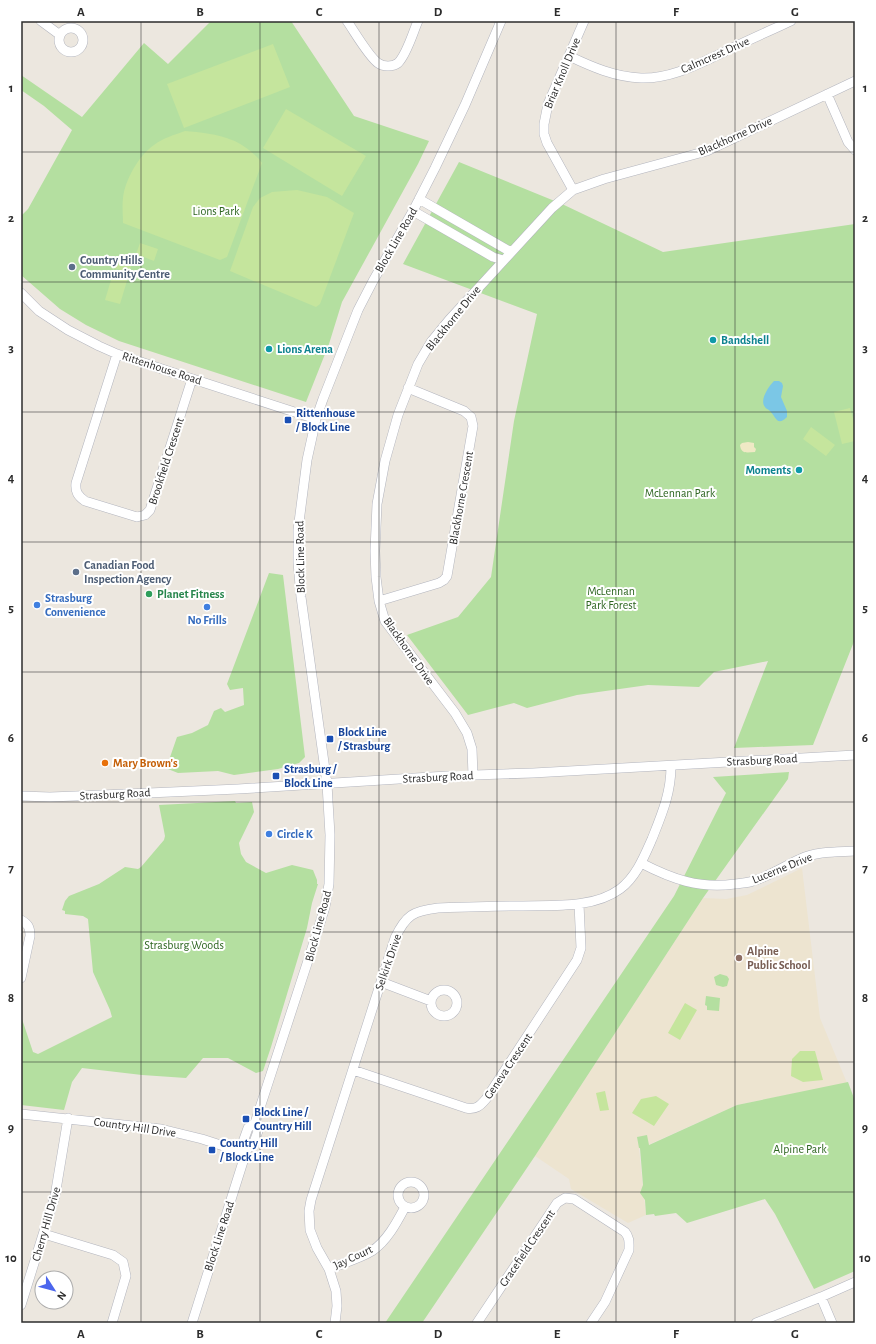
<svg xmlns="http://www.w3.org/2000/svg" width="876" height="1344" viewBox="0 0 876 1344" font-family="'Alegreya Sans',sans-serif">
	<rect width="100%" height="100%" fill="#ece7df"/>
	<path fill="#ede4d0" d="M 802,868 L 820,1018 L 847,1083 L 737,1105 L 639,1149 L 646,1215 L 628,1223 L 571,1189 L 569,1179 L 535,1156 L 703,898 L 726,899 L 747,895 Z"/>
	<path fill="#b4dfa0" d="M 211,21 L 291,21 L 354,116 L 429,141 L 418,164 L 342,302 L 329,344 L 306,402 L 119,341 L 86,325 L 60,309 L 21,275 L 21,216 L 28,209 L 72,130 L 44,106 L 21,90 L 21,75 L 82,117 L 144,43 L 168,64 Z
		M 459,162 L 562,204 L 663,252 L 855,224 L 855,639 L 813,745 L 734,748 L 768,661 L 714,672 L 699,687 L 648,685 L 577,695 L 527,708 L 514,703 L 468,715 L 407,635 L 458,617 L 491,577 L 514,421 L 537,314 L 403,264 Z
		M 269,573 L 283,575 L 305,757 L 299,763 L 278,769 L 234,775 L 218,771 L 178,773 L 168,769 L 168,763 L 177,737 L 192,733 L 208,725 L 214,711 L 221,708 L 225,712 L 244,705 L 243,688 L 230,690 L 227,684 Z
		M 789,772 L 788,779 L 703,898 L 535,1156 L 422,1323 L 385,1323 L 674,896 L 726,793 L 713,777 Z
		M 235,801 L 236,803 L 252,802 L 254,812 L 239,843 L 241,854 L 246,862 L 266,873 L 292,865 L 313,870 L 317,880 L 317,884 L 318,884 L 312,903 L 307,928 L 271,1047 L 263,1071 L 256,1073 L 228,1058 L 203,1058 L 186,1078 L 142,1075 L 82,1068 L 72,1082 L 64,1110 L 21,1105 L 21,1016 L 33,1052 L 38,1054 L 112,1017 L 110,1010 L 93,972 L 88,919 L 83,916 L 65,914 L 65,911 L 62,910 L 65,901 L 69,896 L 99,884 L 125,867 L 138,869 L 141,867 L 164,840 L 165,836 L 159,805 Z
		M 720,974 L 727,976 L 729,979 L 727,986 L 723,987 L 716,985 L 714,977 Z
		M 706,996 L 720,998 L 719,1011 L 707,1010 L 707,1006 L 705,1005 Z
		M 848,1082 L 855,1101 L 855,1271 L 814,1289 L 775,1214 L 765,1199 L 687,1223 L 676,1213 L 655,1216 L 654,1214 L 646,1215 L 645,1200 L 640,1193 L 643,1185 L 640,1148 L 639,1148 L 637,1137 L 647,1135 L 649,1145 L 737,1105 Z"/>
	<path fill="#efe9c5" d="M 748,442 L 754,443 L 754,447 L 756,449 L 755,452 C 748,452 741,455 740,445 L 742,443 Z"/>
	<path fill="#c5e59d" d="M 273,44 L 290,87 L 184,128 L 167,84 Z
		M 286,109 L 366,156 L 342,196 L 263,148 Z
		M 185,131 C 199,132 218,134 232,140 C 241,143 257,155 262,163 L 227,257 L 220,260 L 123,223 C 123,215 122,206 123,198 C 125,180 139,155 154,145 C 163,138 174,135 185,131 Z
		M 297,190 L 327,197 L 354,213 L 320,304 L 316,307 L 230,271 L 253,207 L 260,198 L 272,192 Z
		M 140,243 L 158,249 L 154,261 L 136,254 Z
		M 117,259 L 132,263 L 129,273 L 114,268 Z
		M 114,270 L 129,274 L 120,304 L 105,300 Z
		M 850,408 L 855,426 L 855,441 L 842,444 L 834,412 Z
		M 811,427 L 835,445 L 826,456 L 803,439 Z
		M 685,1003 L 697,1010 L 680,1040 L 668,1033 Z
		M 800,1051 L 815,1051 L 823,1080 L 803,1082 L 791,1076 L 792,1059 Z
		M 605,1091 L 609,1110 L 600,1111 L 596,1093 Z
		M 656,1096 L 669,1104 L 654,1126 L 632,1113 L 641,1099 Z"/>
	<path fill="#7bc7e6" d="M 774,381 L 779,381 L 782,383 L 783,386 L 781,397 L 787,411 L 787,417 C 777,427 776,417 770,411 C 768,409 766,409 765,407 C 759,400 769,386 774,381 Z"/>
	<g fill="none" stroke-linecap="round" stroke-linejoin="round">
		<defs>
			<path id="minor" d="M 41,21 L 60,35
				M 347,21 C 354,31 369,57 378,63 C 383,67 393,67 398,63 C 407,54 413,32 418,21
				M59 40a12 12 0 1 1 24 0a12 12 0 1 1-24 0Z
				M 569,56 C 592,67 615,77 641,78 C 671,79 698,64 724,52 C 746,41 769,31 791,21
				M 827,94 L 848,142 L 855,150
				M 573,190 L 547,143 L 544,134 L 544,124 L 548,104 L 584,21
				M 419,199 L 511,252
				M 413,211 L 493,257 L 503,260
				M 21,293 L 39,311 L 68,330 L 99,346 L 117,354 L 168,371 L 316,419
				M 117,354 L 76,483 C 75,492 78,496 85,501 L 137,517 L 145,515 L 150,510 L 192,379
				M 379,601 L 439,583 L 444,580 L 447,576 L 473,426 L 471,417 L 464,411 L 408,388
				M 473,775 L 472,749 L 467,733 L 455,713 L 385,621 L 379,601 L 376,577 L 375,551 L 377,504 L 385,461 L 398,415 L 418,364 L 431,342 L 449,320 L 552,208 L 573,190 L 604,179 L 707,151 L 855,81
				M 21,796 L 50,797 L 126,794 L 238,789 L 447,776 L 533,773 L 855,755
				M 641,863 C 672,879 699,889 735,884 C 741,883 748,883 753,881 C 770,876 784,866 800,859 C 817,851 837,852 855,851
				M 21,920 C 28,924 30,927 30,936 L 21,978
				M 381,982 L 431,1001
				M431 1003a13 13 0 1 1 26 0a13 13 0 1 1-26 0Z
				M 353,1070 L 466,1108 C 476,1110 480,1106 486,1099 L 577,960 L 581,948 L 579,904
				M 21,1114 L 161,1129 L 202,1139 L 245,1153
				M 247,1149 L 253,1145 L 258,1131 L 255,1123
				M398 1195a13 13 0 1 1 26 0a13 13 0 1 1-26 0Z
				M 44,1234 L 113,1255 L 123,1262 L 126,1276 L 112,1323
				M 329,1269 C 343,1263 359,1259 372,1251 C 387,1241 397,1222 405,1207
				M 821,1297 L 832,1323
				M 21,1305 L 55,1196 L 68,1118
				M 192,1323 L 247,1149 L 243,1142 L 248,1128 L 255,1123 L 316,936 L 325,907 L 329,884 L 330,835 L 327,784 L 301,597 L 298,562 L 298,530 L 307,460 L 316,419 L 323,399 L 358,310 L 373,281 L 413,211 L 435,168 L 465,105 L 501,21
				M 335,1323 L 337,1306 L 336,1291 L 329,1269 L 317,1248 L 310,1230 L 309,1211 L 311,1200 L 395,938 C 406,915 413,911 438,908 C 465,907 492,906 520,906 C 551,905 593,909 620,889 C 636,877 644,857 652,839 C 662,814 671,793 671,766
				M 477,1323 L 557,1203 L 565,1198 L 574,1199 L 625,1232 C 630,1238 629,1243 629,1250 L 605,1302 L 591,1323
				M 756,1323 L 821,1297 L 855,1282"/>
		</defs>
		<use href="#minor" stroke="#b3b5be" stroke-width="10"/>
		<use href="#minor" stroke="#fff" stroke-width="9"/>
	</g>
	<path fill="none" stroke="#2c2c2c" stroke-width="1" stroke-opacity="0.55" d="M 141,21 L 141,1323M 260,21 L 260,1323M 379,21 L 379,1323M 497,21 L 497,1323M 616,21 L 616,1323M 735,21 L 735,1323M 21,152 L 855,152M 21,282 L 855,282M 21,412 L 855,412M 21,542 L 855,542M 21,672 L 855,672M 21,802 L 855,802M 21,932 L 855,932M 21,1062 L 855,1062M 21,1192 L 855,1192"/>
	<g fill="#5c6f8a" stroke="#fff" stroke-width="1.5">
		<circle cx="72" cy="267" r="4"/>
		<circle cx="76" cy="572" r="4"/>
	</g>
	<g fill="#0f9aa8" stroke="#fff" stroke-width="1.5">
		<circle cx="713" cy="340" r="4"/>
		<circle cx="269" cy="349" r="4"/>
		<circle cx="799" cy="470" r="4"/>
	</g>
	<g fill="#1a4fb4" stroke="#fff" stroke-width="1.5">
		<rect x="284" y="416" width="8" height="8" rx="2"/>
		<rect x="326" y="735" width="8" height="8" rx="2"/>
		<rect x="272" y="772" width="8" height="8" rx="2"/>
		<rect x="242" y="1115" width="8" height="8" rx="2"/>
		<rect x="208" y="1146" width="8" height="8" rx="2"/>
	</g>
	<circle fill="#2e9e5b" stroke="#fff" stroke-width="1.5" cx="149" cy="594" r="4"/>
	<g fill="#3f7fe0" stroke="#fff" stroke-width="1.5">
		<circle cx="37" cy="605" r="4"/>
		<circle cx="207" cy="607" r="4"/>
		<circle cx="269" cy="834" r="4"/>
	</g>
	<circle fill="#e8710a" stroke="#fff" stroke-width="1.5" cx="105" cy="763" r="4"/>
	<circle fill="#8d6e63" stroke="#fff" stroke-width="1.5" cx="739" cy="958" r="4"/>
	<g text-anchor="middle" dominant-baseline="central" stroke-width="4" stroke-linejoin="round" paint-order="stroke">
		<g font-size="12" fill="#2c2c2c" stroke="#fff">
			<text transform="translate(715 55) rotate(-24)">Calmcrest Drive</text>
			<text transform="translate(562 73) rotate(-67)">Briar Knoll Drive</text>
			<text transform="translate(735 136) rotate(-24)">Blackhorne Drive</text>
			<text transform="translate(396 240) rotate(-60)">Block Line Road</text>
			<text transform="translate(453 318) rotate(-51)">Blackhorne Drive</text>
			<text transform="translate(162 368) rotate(18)">Rittenhouse Road</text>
			<text transform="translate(166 461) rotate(-72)">Brookfield Crescent</text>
			<text transform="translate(461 498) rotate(-80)">Blackhorne Crescent</text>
			<text transform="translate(300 557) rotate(-91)">Block Line Road</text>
			<text transform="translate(409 651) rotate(55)">Blackhorne Drive</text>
			<text transform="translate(762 760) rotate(-3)">Strasburg Road</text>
			<text transform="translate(438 777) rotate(-3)">Strasburg Road</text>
			<text transform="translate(115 794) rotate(-3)">Strasburg Road</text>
			<text transform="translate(782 868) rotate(-22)">Lucerne Drive</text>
			<text transform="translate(318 926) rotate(-75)">Block Line Road</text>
			<text transform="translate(388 962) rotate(-71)">Selkirk Drive</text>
			<text transform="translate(508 1066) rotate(-56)">Geneva Crescent</text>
			<text transform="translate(135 1127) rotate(8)">Country Hill Drive</text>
			<text transform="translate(46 1224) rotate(-74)">Cherry Hill Drive</text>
			<text transform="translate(219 1236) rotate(-72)">Block Line Road</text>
			<text transform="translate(527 1248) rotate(-56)">Gracefield Crescent</text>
			<text transform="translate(353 1257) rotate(-25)">Jay Court</text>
		</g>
		<g font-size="12" fill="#2d6520" stroke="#fff">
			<text x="216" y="211">Lions Park</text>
			<text x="680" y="493">McLennan Park</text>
			<text x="611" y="591">McLennan<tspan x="611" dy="14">Park Forest</tspan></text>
			<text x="184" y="945">Strasburg Woods</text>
			<text x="800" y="1149">Alpine Park</text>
		</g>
		<g font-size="12" font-weight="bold" fill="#4e5e75" stroke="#fff" text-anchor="start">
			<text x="80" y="260">Country Hills<tspan x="80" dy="14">Community Centre</tspan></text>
			<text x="84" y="565">Canadian Food<tspan x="84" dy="14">Inspection Agency</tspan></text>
		</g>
		<g font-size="12" font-weight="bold" fill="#0d838f" stroke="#fff" text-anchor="start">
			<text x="721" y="340">Bandshell</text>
			<text x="277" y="349">Lions Arena</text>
			<text x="791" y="470" text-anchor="end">Moments</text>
		</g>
		<g font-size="12" font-weight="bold" fill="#164399" stroke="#fff" text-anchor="start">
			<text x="296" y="413">Rittenhouse<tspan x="296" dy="14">/ Block Line</tspan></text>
			<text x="338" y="732">Block Line<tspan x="338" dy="14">/ Strasburg</tspan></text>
			<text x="284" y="769">Strasburg /<tspan x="284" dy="14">Block Line</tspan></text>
			<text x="254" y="1112">Block Line /<tspan x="254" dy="14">Country Hill</tspan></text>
			<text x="220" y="1143">Country Hill<tspan x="220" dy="14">/ Block Line</tspan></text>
		</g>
		<g font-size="12" font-weight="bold" fill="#27864d" stroke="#fff" text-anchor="start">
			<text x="157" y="594">Planet Fitness</text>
		</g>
		<g font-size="12" font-weight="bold" fill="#366cbe" stroke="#fff" text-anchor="start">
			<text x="45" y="598">Strasburg<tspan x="45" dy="14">Convenience</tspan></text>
			<text x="207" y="620" text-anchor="middle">No Frills</text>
			<text x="277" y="834">Circle K</text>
		</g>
		<g font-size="12" font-weight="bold" fill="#c56008" stroke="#fff" text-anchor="start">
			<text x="113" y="763">Mary Brown's</text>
		</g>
		<g font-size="12" font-weight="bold" fill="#785e54" stroke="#fff" text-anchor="start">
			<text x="747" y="951">Alpine<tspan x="747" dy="14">Public School</tspan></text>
		</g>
	</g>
	<rect width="876" height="1344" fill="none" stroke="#ffffff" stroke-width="44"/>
	<g transform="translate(54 1290) rotate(126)"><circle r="19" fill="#ffffff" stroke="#ababab"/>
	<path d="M0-3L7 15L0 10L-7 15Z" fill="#4c66ed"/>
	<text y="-6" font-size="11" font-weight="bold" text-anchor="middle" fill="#2c2c2c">N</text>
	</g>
	<rect x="22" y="22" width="832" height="1300" fill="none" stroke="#2c2c2c" stroke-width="1.5"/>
	<g font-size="13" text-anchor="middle" font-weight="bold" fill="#2c2c2c">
		<text x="81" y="16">A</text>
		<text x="200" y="16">B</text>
		<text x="319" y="16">C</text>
		<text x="438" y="16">D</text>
		<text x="557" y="16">E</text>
		<text x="676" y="16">F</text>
		<text x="795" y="16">G</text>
		<text x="11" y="92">1</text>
		<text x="865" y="92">1</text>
		<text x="11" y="222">2</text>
		<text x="865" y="222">2</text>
		<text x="11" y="352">3</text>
		<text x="865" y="352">3</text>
		<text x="11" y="482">4</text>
		<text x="865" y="482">4</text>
		<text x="11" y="612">5</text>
		<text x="865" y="612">5</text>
		<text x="11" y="742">6</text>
		<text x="865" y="742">6</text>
		<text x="11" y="872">7</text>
		<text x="865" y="872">7</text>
		<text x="11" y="1002">8</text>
		<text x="865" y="1002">8</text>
		<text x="11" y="1132">9</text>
		<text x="865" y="1132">9</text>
		<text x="11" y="1262">10</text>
		<text x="865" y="1262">10</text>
		<text x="81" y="1338">A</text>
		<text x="200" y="1338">B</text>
		<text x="319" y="1338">C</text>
		<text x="438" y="1338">D</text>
		<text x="557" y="1338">E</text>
		<text x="676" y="1338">F</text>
		<text x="795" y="1338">G</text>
	</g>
</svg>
